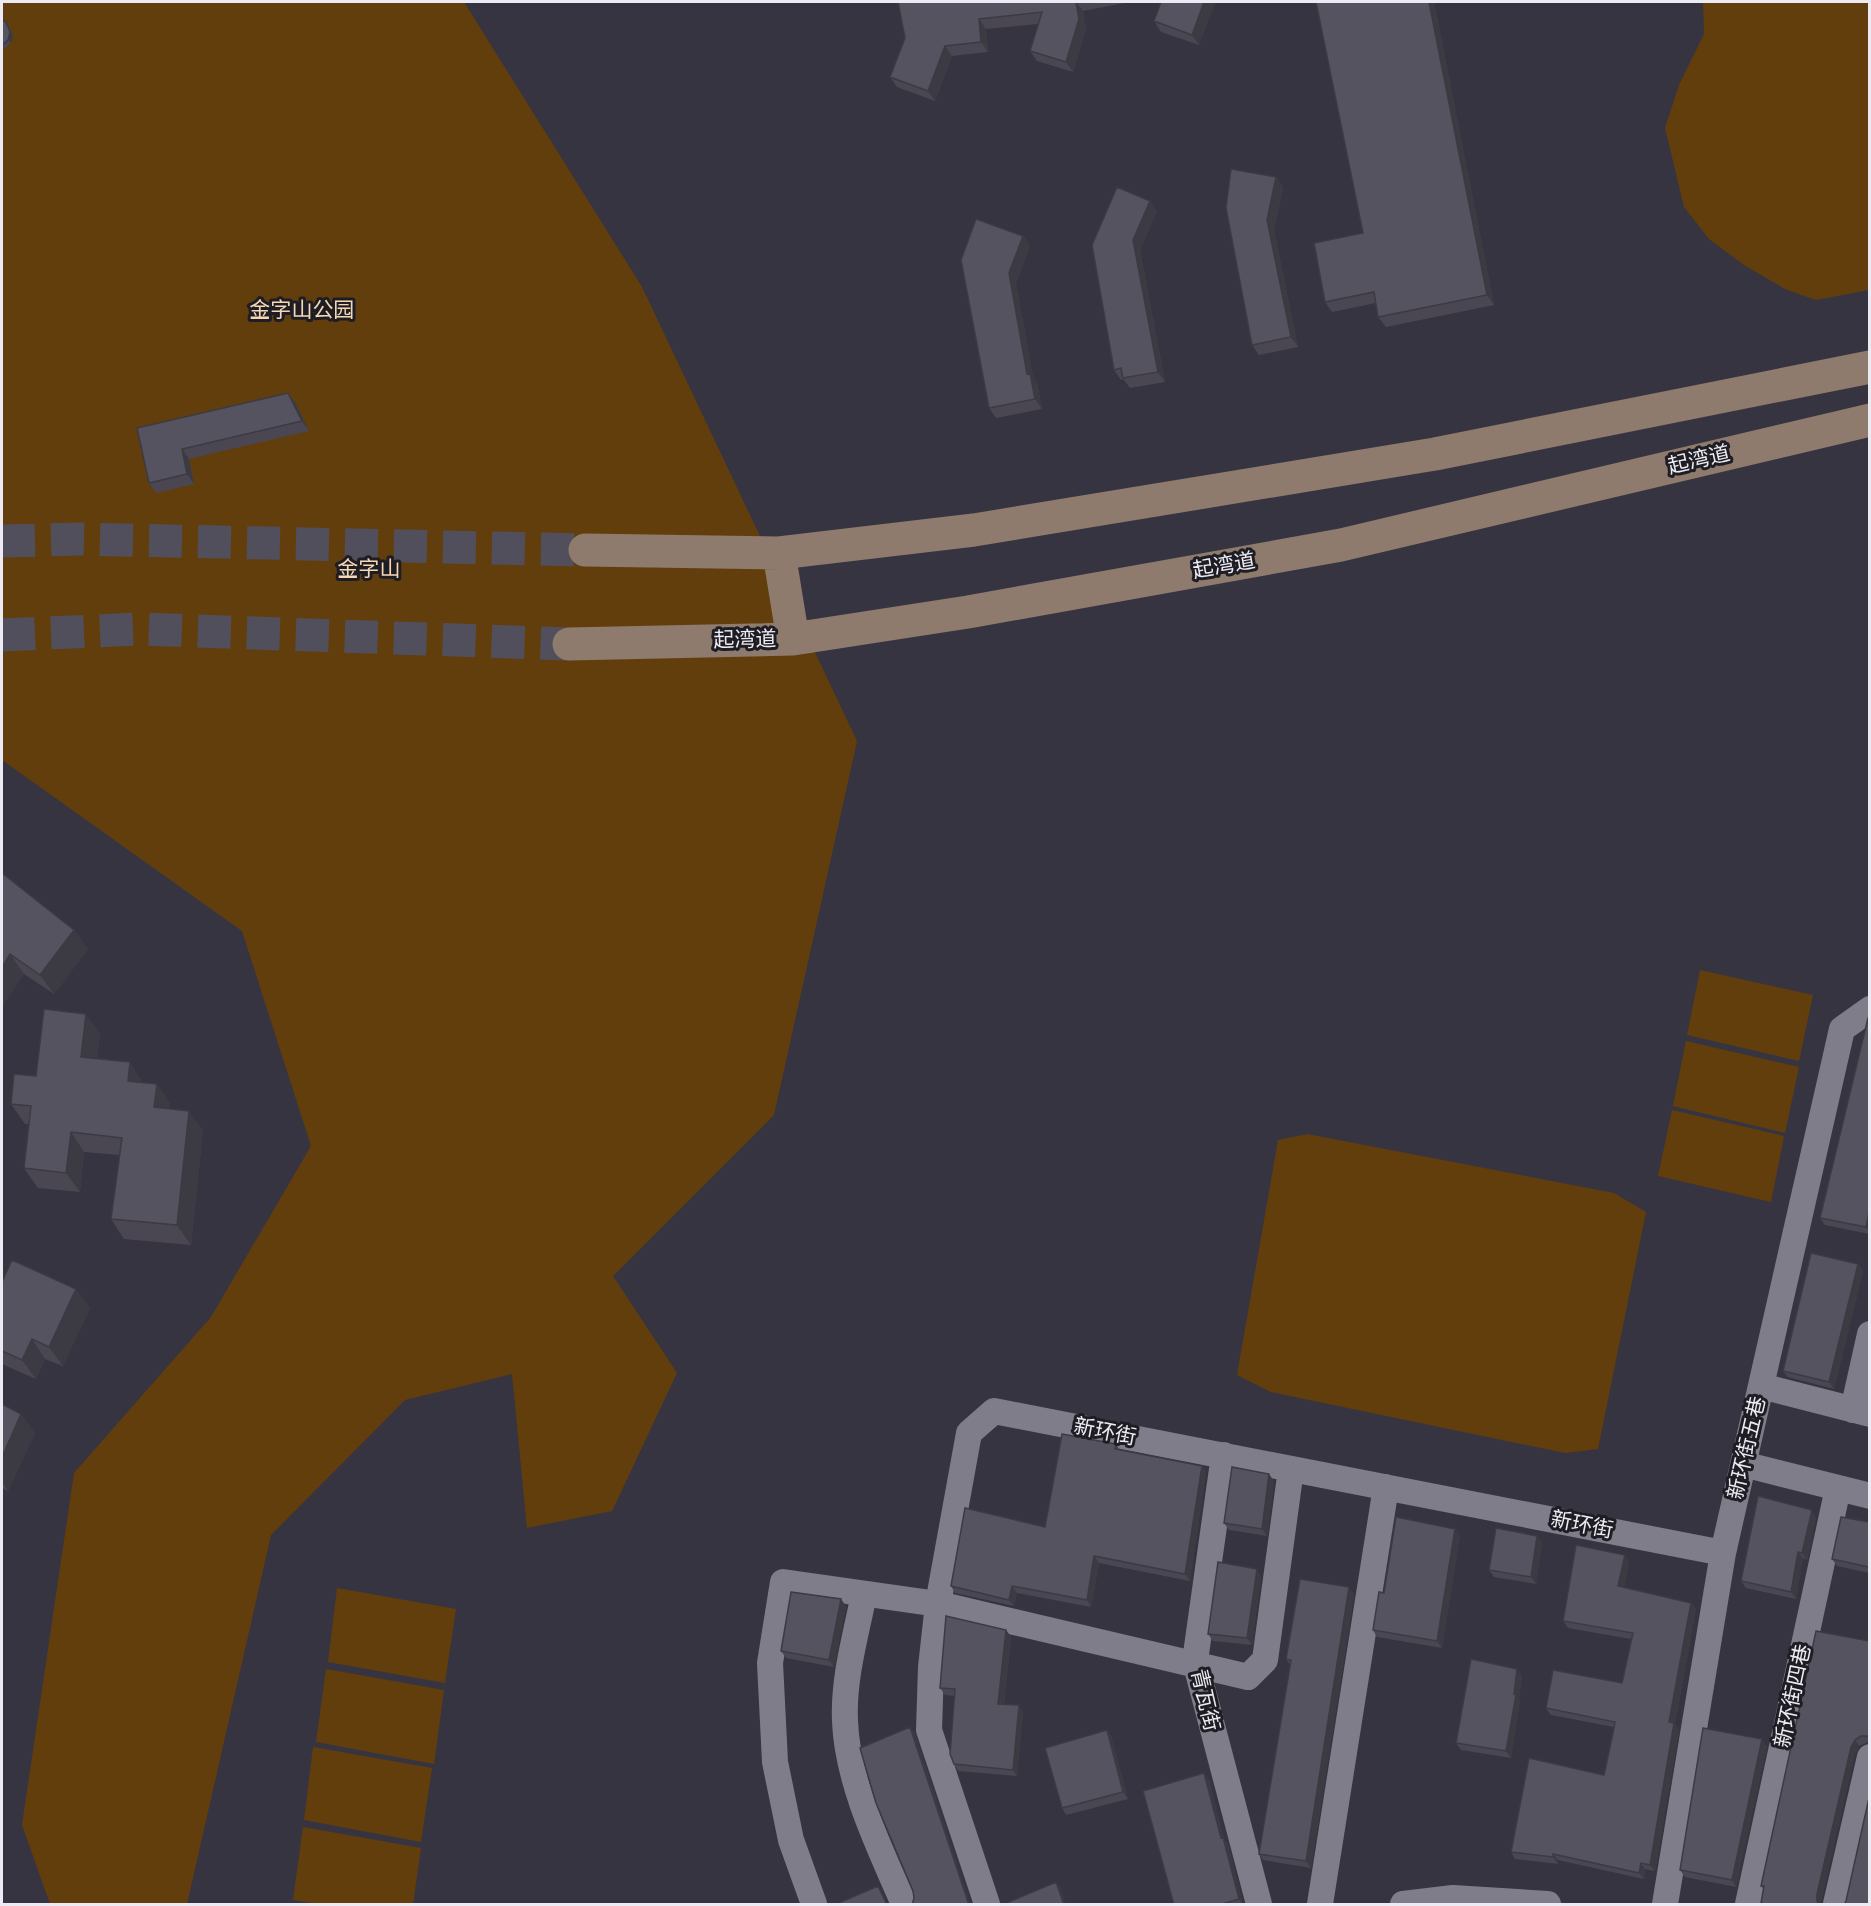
<svg xmlns="http://www.w3.org/2000/svg" width="1871" height="1906" viewBox="0 0 1871 1906" font-family="'Varela Round','Noto Sans SC',sans-serif">
	<rect width="100%" height="100%" fill="#373441"/>
	<path fill="#623e0d" d="M 2,2 L 464,2 L 642,287 L 857,741 L 774,1115 L 613,1276 L 677,1373 L 612,1511 L 527,1528 L 512,1374 L 405,1400 L 271,1535 L 187,1904 L 50,1904 L 22,1825 L 74,1473 L 211,1317 L 311,1146 L 242,931 L 2,760 Z
		M 1703,2 L 1869,2 L 1869,290 L 1816,300 L 1785,289 L 1744,265 L 1709,239 L 1684,207 L 1665,128 L 1679,85 L 1704,34 Z
		M 1700,970 L 1813,995 L 1799,1061 L 1687,1035 Z
		M 1686,1041 L 1799,1067 L 1785,1133 L 1673,1106 Z
		M 1672,1110 L 1784,1136 L 1771,1202 L 1658,1176 Z
		M 1307,1134 L 1614,1193 L 1646,1212 L 1598,1449 L 1565,1453 L 1271,1392 L 1237,1375 L 1278,1140 Z
		M 337,1588 L 456,1609 L 445,1683 L 328,1662 Z
		M 326,1669 L 444,1690 L 434,1764 L 316,1742 Z
		M 313,1747 L 432,1768 L 421,1842 L 304,1820 Z
		M 303,1827 L 421,1848 L 413,1904 L 317,1904 L 293,1900 Z"/>
	<g fill="none" stroke-linecap="round" stroke-linejoin="round">
		<path stroke="#524f5c" stroke-width="33" stroke-dasharray="33 16" stroke-linecap="butt" d="M 2,541 L 79,539 L 585,550
			M 2,635 L 139,629 L 569,644"/>
		<path stroke="#807d8b" stroke-width="26" d="M 1761,1386 L 1870,1414
			M 1853,1410 L 1870,1334
			M 1224,1455 L 1195,1661 L 1259,1904
			M 1743,1464 L 1870,1496
			M 864,1594 C 856,1635 843,1678 845,1721 C 847,1782 880,1849 904,1904
			M 814,1904 L 791,1840 L 775,1762 L 770,1663 L 783,1582 L 938,1604 L 1248,1677 L 1265,1660 L 1291,1469
			M 987,1904 L 929,1730 L 931,1667 L 938,1604 L 969,1433 L 994,1411 L 1723,1553
			M 1320,1904 L 1386,1487
			M 1403,1904 L 1453,1898 L 1548,1904
			M 1665,1904 L 1723,1553 L 1842,1029 L 1870,1009
			M 1748,1904 L 1838,1488
			M 1836,1904 L 1870,1757"/>
		<path stroke="#8f7b6d" stroke-width="33" d="M 585,550 L 779,553 L 974,530 L 1435,454 L 1870,367
			M 779,553 L 793,639
			M 569,644 L 793,639 L 968,612 L 1341,545 L 1870,420"/>
	</g>
	<path fill="#4a4753" d="M 898,2 L 1130,2 L 1083,11 L 1086,29 L 1073,72 L 1037,61 L 1030,51 L 1038,24 L 986,29 L 988,52 L 952,56 L 935,101 L 897,87 L 890,77 L 905,38 Z
		M 1161,2 L 1215,2 L 1199,45 L 1161,32 L 1154,21 Z
		M 1316,2 L 1434,2 L 1494,305 L 1386,327 L 1378,317 L 1376,303 L 1332,312 L 1325,302 L 1363,233 Z
		M 2,20 L 8,25 L 13,35 L 11,43 L 4,49 L 2,49 Z
		M 1276,177 L 1283,188 L 1274,230 L 1298,347 L 1259,355 L 1252,345 Z
		M 1150,201 L 1157,211 L 1140,250 L 1165,382 L 1130,388 L 1123,379 L 1121,380 L 1114,370 Z
		M 1023,236 L 1030,246 L 1016,283 L 1033,377 L 1037,383 L 1042,409 L 996,418 L 989,408 Z
		M 288,393 L 296,404 L 309,431 L 189,459 L 194,484 L 156,493 L 149,483 L 137,428 Z
		M 2,873 L 74,930 L 88,949 L 54,994 L 24,974 L 2,1006 Z
		M 1869,1018 L 1869,1234 L 1825,1225 L 1820,1218 Z
		M 100,1033 L 97,1059 L 143,1082 L 143,1083 L 157,1084 L 170,1104 L 170,1109 L 203,1130 L 191,1245 L 124,1239 L 111,1219 L 120,1155 L 84,1152 L 80,1192 L 38,1188 L 24,1168 L 29,1124 L 25,1124 L 11,1104 L 36,1076 Z
		M 1858,1264 L 1863,1271 L 1834,1389 L 1788,1377 L 1783,1371 Z
		M 2,1282 L 90,1308 L 63,1366 L 45,1359 L 36,1379 L 2,1364 Z
		M 2,1404 L 21,1414 L 35,1433 L 8,1491 L 2,1488 Z
		M 1116,1444 L 1120,1450 L 1202,1466 L 1206,1472 L 1190,1581 L 1099,1563 L 1091,1607 L 1017,1593 L 1014,1606 L 955,1593 L 951,1586 L 1045,1527 Z
		M 1274,1481 L 1267,1536 L 1229,1530 L 1224,1523 Z
		M 1816,1517 L 1807,1560 L 1803,1558 L 1796,1599 L 1746,1588 L 1741,1581 Z
		M 1869,1522 L 1869,1573 L 1837,1566 L 1832,1559 Z
		M 1460,1535 L 1442,1648 L 1377,1637 L 1373,1630 L 1384,1593 Z
		M 1537,1536 L 1542,1543 L 1536,1584 L 1494,1577 L 1489,1570 Z
		M 1625,1555 L 1629,1562 L 1624,1587 L 1691,1603 L 1696,1609 L 1675,1724 L 1679,1730 L 1655,1871 L 1645,1869 L 1644,1879 L 1558,1860 L 1558,1864 L 1515,1859 L 1511,1852 L 1604,1775 L 1614,1727 L 1551,1715 L 1546,1708 L 1622,1683 L 1631,1639 L 1568,1628 L 1563,1621 Z
		M 1261,1576 L 1252,1645 L 1213,1641 L 1208,1634 Z
		M 1354,1594 L 1311,1868 L 1263,1860 L 1259,1854 L 1290,1665 L 1286,1659 Z
		M 846,1606 L 834,1667 L 786,1658 L 781,1651 Z
		M 1006,1630 L 1011,1637 L 1004,1704 L 1023,1712 L 1017,1776 L 958,1771 L 954,1764 L 955,1696 L 945,1695 L 940,1688 Z
		M 1869,1641 L 1869,1742 L 1866,1743 L 1859,1746 L 1855,1754 L 1821,1901 L 1821,1905 L 1762,1905 L 1761,1903 L 1764,1890 L 1761,1886 Z
		M 1522,1676 L 1519,1699 L 1520,1701 L 1511,1758 L 1461,1750 L 1456,1743 Z
		M 1107,1730 L 1111,1736 L 1128,1799 L 1066,1815 L 1062,1808 Z
		M 1767,1746 L 1736,1887 L 1685,1877 L 1680,1870 Z
		M 1209,1780 L 1224,1840 L 1228,1844 L 1243,1905 L 1174,1905 Z"/>
	<path fill="#3c3a43" d="M 1076,2 L 1083,11 L 1086,29 L 1073,72 L 1066,62 Z
		M 1204,2 L 1215,2 L 1199,45 L 1192,35 Z
		M 1429,2 L 1434,2 L 1494,305 L 1487,295 Z
		M 979,19 L 986,29 L 988,52 L 981,42 Z
		M 6,22 L 13,35 L 11,43 L 8,40 Z
		M 945,46 L 952,56 L 935,101 L 928,91 Z
		M 1276,177 L 1283,188 L 1274,230 L 1298,347 L 1291,337 L 1267,220 Z
		M 1150,201 L 1157,211 L 1140,250 L 1165,382 L 1158,372 L 1133,240 Z
		M 1023,236 L 1030,246 L 1016,283 L 1033,377 L 1037,383 L 1042,409 L 1035,399 L 1027,374 L 1009,273 Z
		M 288,393 L 296,404 L 309,431 L 302,421 Z
		M 182,449 L 189,459 L 194,484 L 187,474 Z
		M 74,930 L 88,949 L 54,994 L 40,975 Z
		M 10,954 L 24,974 L 2,1006 L 2,967 Z
		M 86,1014 L 100,1033 L 95,1076 L 81,1057 Z
		M 130,1062 L 143,1082 L 141,1100 L 128,1081 Z
		M 157,1084 L 170,1104 L 168,1126 L 154,1107 Z
		M 189,1111 L 203,1130 L 191,1245 L 177,1225 Z
		M 71,1132 L 84,1152 L 80,1192 L 66,1173 Z
		M 1869,1212 L 1869,1233 L 1866,1227 Z
		M 1858,1264 L 1863,1271 L 1834,1389 L 1829,1382 Z
		M 76,1289 L 90,1308 L 63,1366 L 49,1347 Z
		M 32,1339 L 45,1359 L 36,1379 L 22,1360 Z
		M 21,1414 L 35,1433 L 8,1491 L 2,1482 L 2,1457 Z
		M 1202,1466 L 1206,1472 L 1190,1581 L 1185,1574 Z
		M 1269,1474 L 1274,1481 L 1267,1536 L 1262,1529 Z
		M 1812,1510 L 1816,1517 L 1807,1560 L 1802,1553 Z
		M 1455,1529 L 1460,1535 L 1442,1648 L 1437,1641 Z
		M 1537,1536 L 1542,1543 L 1536,1584 L 1531,1577 Z
		M 1798,1552 L 1803,1558 L 1796,1599 L 1791,1592 Z
		M 1625,1555 L 1629,1562 L 1623,1593 L 1618,1586 Z
		M 1094,1556 L 1099,1563 L 1091,1607 L 1087,1600 Z
		M 1257,1569 L 1261,1576 L 1252,1645 L 1247,1638 Z
		M 1012,1586 L 1017,1593 L 1014,1606 L 1009,1600 Z
		M 1349,1587 L 1354,1594 L 1311,1868 L 1306,1861 Z
		M 841,1599 L 846,1606 L 834,1667 L 829,1660 Z
		M 1691,1603 L 1696,1609 L 1675,1724 L 1679,1730 L 1655,1871 L 1650,1865 L 1669,1722 Z
		M 1006,1630 L 1011,1637 L 1003,1711 L 998,1704 Z
		M 1517,1669 L 1522,1676 L 1519,1699 L 1520,1701 L 1511,1758 L 1506,1751 Z
		M 1019,1705 L 1023,1712 L 1017,1776 L 1013,1770 Z
		M 910,1727 L 915,1733 L 971,1905 L 970,1905 L 968,1902 Z
		M 1107,1730 L 1111,1736 L 1128,1799 L 1123,1792 Z
		M 1762,1739 L 1767,1746 L 1736,1887 L 1732,1880 Z
		M 1855,1740 L 1859,1746 L 1855,1754 L 1821,1901 L 1821,1905 L 1819,1905 L 1817,1901 L 1817,1894 L 1851,1747 Z
		M 1204,1773 L 1209,1780 L 1224,1840 L 1228,1844 L 1243,1905 L 1239,1899 L 1221,1838 Z
		M 1553,1854 L 1558,1860 L 1558,1864 L 1553,1857 Z
		M 1641,1863 L 1645,1869 L 1644,1879 L 1639,1873 Z
		M 1056,1882 L 1061,1889 L 1066,1905 L 1064,1905 Z
		M 878,1886 L 883,1893 L 888,1905 L 886,1905 Z"/>
	<path fill="#565360" stroke="#3c3a43" stroke-width="1.5" d="M 898,2 L 1076,2 L 1079,19 L 1066,62 L 1030,51 L 1042,12 L 979,19 L 981,42 L 945,46 L 928,91 L 890,77 L 905,38 Z
		M 1161,2 L 1204,2 L 1192,35 L 1154,21 Z
		M 1316,2 L 1429,2 L 1487,295 L 1378,317 L 1374,292 L 1325,302 L 1314,243 L 1363,233 Z
		M 2,20 L 6,22 L 10,32 L 8,40 L 2,45 Z
		M 1231,169 L 1276,177 L 1267,220 L 1291,337 L 1252,345 L 1226,208 Z
		M 1117,187 L 1150,201 L 1133,240 L 1158,372 L 1123,378 L 1121,368 L 1114,370 L 1092,245 Z
		M 976,219 L 1023,236 L 1009,273 L 1027,374 L 1030,373 L 1035,399 L 989,408 L 961,260 Z
		M 288,393 L 302,421 L 182,449 L 187,474 L 149,483 L 137,428 Z
		M 2,873 L 74,930 L 40,975 L 10,954 L 2,967 Z
		M 44,1009 L 86,1014 L 81,1057 L 130,1062 L 128,1081 L 157,1084 L 154,1107 L 189,1111 L 177,1225 L 111,1219 L 122,1138 L 71,1132 L 66,1173 L 24,1168 L 31,1106 L 11,1104 L 14,1074 L 36,1076 Z
		M 1868,1018 L 1869,1018 L 1869,1212 L 1866,1227 L 1820,1218 Z
		M 1811,1253 L 1858,1264 L 1829,1382 L 1783,1371 Z
		M 12,1260 L 76,1289 L 49,1347 L 32,1339 L 22,1360 L 2,1351 L 2,1282 Z
		M 2,1404 L 21,1414 L 2,1457 Z
		M 1062,1434 L 1116,1444 L 1115,1449 L 1202,1466 L 1185,1574 L 1094,1556 L 1087,1600 L 1012,1586 L 1009,1600 L 951,1586 L 965,1508 L 1045,1527 Z
		M 1232,1467 L 1269,1474 L 1262,1529 L 1224,1523 Z
		M 1758,1496 L 1812,1510 L 1802,1553 L 1798,1552 L 1791,1592 L 1741,1581 Z
		M 1396,1517 L 1455,1529 L 1437,1641 L 1373,1630 L 1379,1592 L 1384,1593 Z
		M 1841,1517 L 1869,1522 L 1869,1567 L 1832,1559 Z
		M 1496,1528 L 1537,1536 L 1531,1577 L 1489,1570 Z
		M 1576,1545 L 1625,1555 L 1618,1586 L 1691,1603 L 1669,1722 L 1674,1723 L 1650,1865 L 1641,1863 L 1639,1873 L 1553,1854 L 1553,1857 L 1511,1852 L 1529,1758 L 1604,1775 L 1614,1728 L 1615,1722 L 1546,1708 L 1553,1670 L 1622,1683 L 1633,1633 L 1563,1621 Z
		M 1218,1562 L 1257,1569 L 1247,1638 L 1208,1634 Z
		M 1300,1579 L 1349,1587 L 1306,1861 L 1259,1854 L 1291,1660 L 1286,1659 Z
		M 791,1592 L 841,1599 L 829,1660 L 781,1651 Z
		M 946,1616 L 1006,1630 L 998,1704 L 1019,1705 L 1013,1770 L 954,1764 L 950,1754 L 955,1689 L 940,1688 Z
		M 1816,1631 L 1869,1641 L 1869,1736 L 1861,1736 L 1855,1740 L 1851,1747 L 1817,1894 L 1817,1901 L 1819,1905 L 1768,1905 L 1761,1903 L 1764,1886 L 1761,1886 Z
		M 1471,1659 L 1517,1669 L 1514,1694 L 1516,1695 L 1506,1751 L 1456,1743 Z
		M 910,1727 L 968,1902 L 970,1905 L 912,1905 L 914,1898 L 913,1891 L 876,1803 L 860,1748 Z
		M 1703,1728 L 1762,1739 L 1732,1880 L 1680,1870 Z
		M 1107,1730 L 1123,1792 L 1062,1808 L 1045,1748 Z
		M 1204,1773 L 1221,1838 L 1223,1837 L 1239,1899 L 1219,1905 L 1174,1905 L 1143,1791 Z
		M 1869,1798 L 1869,1905 L 1844,1905 L 1846,1901 Z
		M 1056,1882 L 1064,1905 L 1002,1905 Z
		M 878,1886 L 887,1905 L 834,1905 Z"/>
	<g text-anchor="middle" dominant-baseline="central" stroke-width="6" stroke-linejoin="round" paint-order="stroke">
		<g font-size="21" fill="#f5d7b6" stroke="#1e1d23">
			<text x="302" y="310">金字山公园</text>
			<text x="369" y="569">金字山</text>
		</g>
		<g font-size="21" fill="#eceaf2" stroke="#1e1d23">
			<text transform="translate(1699 460) rotate(-13)">起湾道</text>
			<text transform="translate(1224 566) rotate(-10)">起湾道</text>
			<text transform="translate(745 640) rotate(-1)">起湾道</text>
			<text transform="translate(1105 1432) rotate(11)">新环街</text>
			<text transform="translate(1747 1448) rotate(-77)">新环街五巷</text>
			<text transform="translate(1582 1525) rotate(11)">新环街</text>
			<text transform="translate(1793 1696) rotate(-78)">新环街四巷</text>
			<text transform="translate(1205 1700) rotate(77)">青瓦街</text>
		</g>
	</g>
	<rect width="1871" height="1906" fill="none" stroke="#eceaf2" stroke-width="6"/>
</svg>
